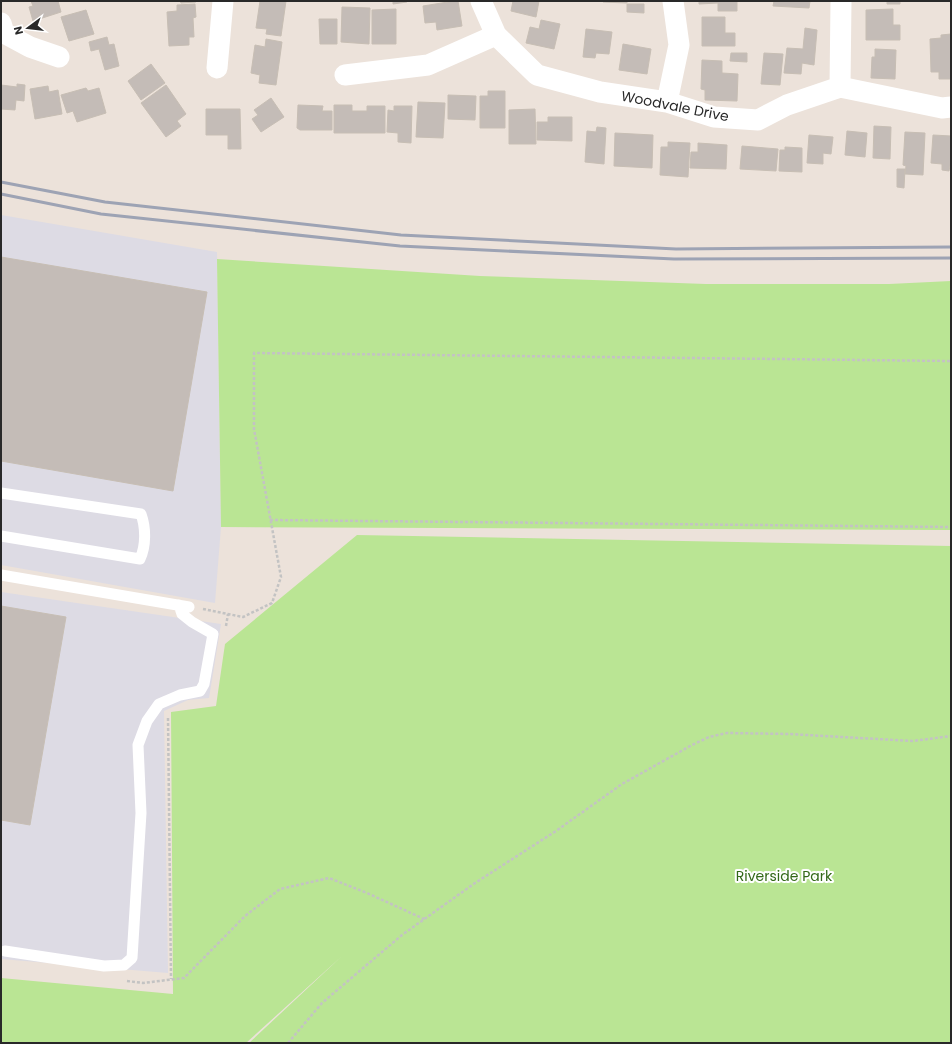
<svg xmlns="http://www.w3.org/2000/svg" width="952" height="1044" viewBox="0 0 952 1044" font-family="Poppins,sans-serif">
	<rect width="100%" height="100%" fill="#ece2da"/>
	<path fill="#dddbe4" d="M 1,215 L 217,252 L 221,527 L 215,603 L 1,565 Z
		M 1,592 L 221,624 L 209,698 L 188,700 L 164,711 L 168,973 L 1,959 Z"/>
	<path fill="#bae594" d="M 217,259 L 480,276 L 706,284 L 889,284 L 951,281 L 951,530 L 221,527 Z
		M 357,535 L 951,546 L 951,1043 L 249,1043 L 342,956 L 246,1043 L 1,1043 L 1,978 L 173,994 L 171,712 L 216,706 L 225,644 Z"/>
	<path fill="#c4bcb7" stroke="#c7beb4" d="M 31,1 L 58,1 L 61,12 L 33,21 L 29,7 L 33,6 Z
		M 180,1 L 196,1 L 196,2 L 181,3 Z
		M 260,1 L 286,1 L 281,36 L 266,34 L 267,29 L 256,28 Z
		M 393,1 L 407,1 L 407,2 L 393,4 Z
		M 454,1 L 458,1 L 462,26 L 437,30 L 436,22 L 425,23 L 423,6 Z
		M 513,1 L 539,1 L 536,17 L 511,11 Z
		M 603,1 L 627,1 L 627,3 L 603,2 Z
		M 699,1 L 737,1 L 737,11 L 718,11 L 718,3 L 699,4 Z
		M 774,1 L 810,1 L 809,8 L 773,6 Z
		M 887,1 L 900,1 L 900,4 L 887,4 Z
		M 195,4 L 196,17 L 193,18 L 194,37 L 189,37 L 189,45 L 169,46 L 167,12 L 177,11 L 177,5 Z
		M 627,4 L 644,4 L 644,13 L 627,12 Z
		M 342,7 L 370,8 L 369,44 L 341,42 Z
		M 396,9 L 396,44 L 372,44 L 372,10 Z
		M 893,9 L 893,25 L 900,25 L 900,40 L 866,40 L 866,10 Z
		M 86,10 L 94,34 L 69,41 L 61,17 Z
		M 702,17 L 725,17 L 725,33 L 735,33 L 735,46 L 702,46 Z
		M 319,19 L 337,19 L 337,44 L 320,44 Z
		M 541,20 L 560,24 L 554,49 L 526,43 L 530,27 L 539,29 Z
		M 805,28 L 817,30 L 814,65 L 802,63 L 801,74 L 784,73 L 787,48 L 803,49 Z
		M 586,29 L 612,32 L 609,54 L 596,53 L 595,58 L 583,57 Z
		M 951,34 L 951,79 L 939,79 L 939,72 L 931,72 L 930,39 L 941,38 L 941,35 Z
		M 107,37 L 109,45 L 114,44 L 119,66 L 105,70 L 99,49 L 91,51 L 89,42 Z
		M 266,39 L 282,42 L 276,85 L 259,83 L 260,75 L 251,73 L 255,45 L 265,47 Z
		M 623,44 L 651,49 L 647,74 L 619,70 Z
		M 875,49 L 896,50 L 895,79 L 871,78 L 872,57 L 875,57 Z
		M 731,53 L 747,53 L 747,62 L 730,61 Z
		M 764,53 L 783,54 L 780,85 L 761,84 Z
		M 702,60 L 722,61 L 722,73 L 738,74 L 737,101 L 705,100 L 705,90 L 701,89 Z
		M 151,64 L 165,83 L 141,100 L 128,81 Z
		M 17,84 L 25,85 L 24,101 L 16,100 L 15,110 L 1,109 L 1,85 L 17,87 Z
		M 166,85 L 186,114 L 177,121 L 181,126 L 166,137 L 141,103 Z
		M 48,86 L 49,92 L 58,90 L 62,114 L 35,119 L 30,89 Z
		M 86,88 L 88,91 L 99,88 L 106,113 L 77,122 L 73,111 L 67,113 L 61,95 Z
		M 488,91 L 505,91 L 505,128 L 480,128 L 480,96 L 488,96 Z
		M 448,95 L 476,96 L 475,120 L 448,119 Z
		M 271,98 L 284,117 L 261,132 L 252,119 L 258,115 L 254,110 Z
		M 418,102 L 445,103 L 443,138 L 416,137 Z
		M 298,105 L 323,106 L 322,111 L 332,111 L 332,130 L 300,130 L 297,128 Z
		M 334,105 L 352,105 L 352,111 L 367,111 L 367,106 L 385,106 L 385,133 L 334,133 Z
		M 394,106 L 412,106 L 411,143 L 398,142 L 398,133 L 387,132 L 388,110 L 394,111 Z
		M 206,109 L 240,109 L 241,149 L 228,149 L 228,135 L 206,135 Z
		M 535,109 L 536,144 L 509,144 L 509,110 Z
		M 548,117 L 572,117 L 572,141 L 537,140 L 537,122 L 548,122 Z
		M 874,126 L 891,127 L 890,159 L 873,158 Z
		M 597,127 L 606,128 L 604,164 L 585,162 L 587,131 L 596,132 Z
		M 847,131 L 867,133 L 865,157 L 845,155 Z
		M 905,132 L 925,133 L 923,175 L 905,174 L 906,166 L 903,165 Z
		M 615,133 L 653,135 L 652,168 L 614,166 Z
		M 809,135 L 833,137 L 831,154 L 823,153 L 823,164 L 807,163 Z
		M 933,135 L 951,136 L 951,161 L 949,171 L 942,170 L 942,164 L 931,163 Z
		M 668,142 L 690,143 L 688,177 L 660,175 L 661,147 L 668,147 Z
		M 698,143 L 727,145 L 726,169 L 690,168 L 691,152 L 698,152 Z
		M 742,146 L 778,149 L 776,171 L 740,169 Z
		M 785,147 L 802,148 L 802,172 L 779,171 L 780,150 L 785,150 Z
		M 897,169 L 905,169 L 904,188 L 897,187 Z
		M 1,257 L 207,292 L 173,491 L 1,461 Z
		M 1,606 L 66,617 L 30,825 L 1,820 Z"/>
	<g fill="none" stroke-linecap="round" stroke-linejoin="round">
		<path stroke="#c3c3c3" stroke-width="2.5" stroke-dasharray="3 2" stroke-linecap="butt" d="M 270,520 L 951,527
			M 203,609 L 243,617 L 272,603 L 281,577 L 254,429 L 254,353 L 951,361
			M 226,626 L 228,614
			M 168,718 L 171,979
			M 127,981 L 143,983 L 184,978 L 245,916 L 280,889 L 329,878 L 367,893 L 424,919
			M 288,1043 L 322,1003 L 402,935 L 475,883 L 556,831 L 622,784 L 692,745 L 709,737 L 727,733 L 789,734 L 913,741 L 951,736"/>
		<path stroke="#fff" stroke-width="11" d="M 1,493 L 141,514 C 146,528 146,546 140,559 L 1,536
			M 1,575 L 189,607
			M 5,951 L 104,966 L 124,965 L 132,958 L 141,813 L 138,745 L 147,721 L 159,704 L 180,695 L 200,691 L 204,684 L 213,634 L 192,622 L 182,614 L 179,605"/>
		<path stroke="#fff" stroke-width="21" d="M 481,1 L 496,35 L 537,75 L 600,92 L 667,102 L 714,117 L 758,120 L 787,105 L 840,87 L 841,1
			M 1,23 L 4,33 L 30,47 L 59,57
			M 217,68 L 223,1
			M 345,75 L 428,65 L 496,35
			M 840,87 L 942,108 L 951,107
			M 667,102 L 679,45 L 673,1"/>
		<path stroke="#9da3b4" stroke-width="3" d="M 1,182 L 105,202 L 401,235 L 676,249 L 951,247
			M 1,194 L 101,214 L 400,246 L 674,259 L 951,258"/>
	</g>
	<g text-anchor="middle" dominant-baseline="central" stroke-width="4" stroke-linejoin="round" paint-order="stroke">
		<g font-size="14" fill="#292929" stroke="#fff">
			<text transform="translate(675 106) rotate(11)">Woodvale Drive</text>
		</g>
		<g font-size="14" fill="#326817" stroke="#fff">
			<text x="784" y="876">Riverside Park</text>
		</g>
	</g>
	<rect width="952" height="1044" fill="none" stroke="#292929" stroke-width="4"/>
	<g transform="translate(28 28) rotate(255)" stroke="#ffffff" stroke-width="3" paint-order="stroke">
	<path d="M0-3L7 15L0 10L-7 15Z" fill="#292929"/>
	<text y="-6" font-size="11" font-weight="bold" text-anchor="middle" fill="#292929">N</text>
	</g>
</svg>
